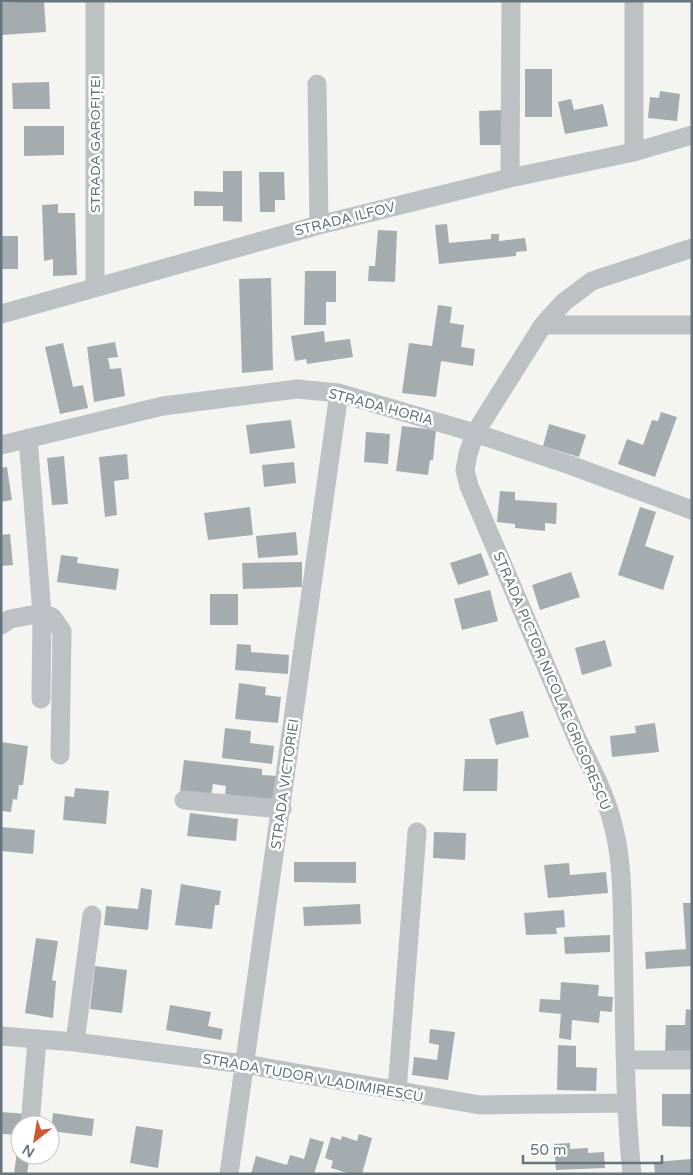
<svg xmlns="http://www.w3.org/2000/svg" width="693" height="1175" viewBox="0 0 693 1175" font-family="'Varela Round',sans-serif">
	<rect width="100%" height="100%" fill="#f4f4f1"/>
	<path fill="#a5acb0" d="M 44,1 L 46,32 L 1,35 L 1,3 Z
		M 525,69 L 552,69 L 552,117 L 525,117 Z
		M 49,82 L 50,109 L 13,109 L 12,83 Z
		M 660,91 L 680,94 L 677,121 L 648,118 L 650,97 L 659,98 Z
		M 571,99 L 574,110 L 603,104 L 608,126 L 565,134 L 558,102 Z
		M 501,110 L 502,145 L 480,145 L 479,111 Z
		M 24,126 L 64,126 L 64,155 L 24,156 Z
		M 223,171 L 242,171 L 242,222 L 223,221 L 223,206 L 194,206 L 194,191 L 223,192 Z
		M 259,172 L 284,172 L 285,200 L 275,200 L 275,212 L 260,212 Z
		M 58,204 L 58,213 L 75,213 L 77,275 L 53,276 L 53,259 L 44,261 L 42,205 Z
		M 447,224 L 449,243 L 491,239 L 491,234 L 499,234 L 499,241 L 525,238 L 527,251 L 516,252 L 516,256 L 439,264 L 435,225 Z
		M 378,230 L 397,231 L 395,282 L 368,281 L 369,266 L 375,266 Z
		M 1,236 L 18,236 L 18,269 L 1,269 Z
		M 305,271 L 336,271 L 336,302 L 326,302 L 326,325 L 304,325 Z
		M 271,278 L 273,370 L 242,373 L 239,279 Z
		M 438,305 L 452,307 L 450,323 L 464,325 L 461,347 L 475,349 L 473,366 L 441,361 L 436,397 L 402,393 L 409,343 L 432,346 Z
		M 324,331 L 325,342 L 350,339 L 353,357 L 307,364 L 306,359 L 295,361 L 291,336 Z
		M 115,342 L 118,357 L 108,358 L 110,369 L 121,368 L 125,396 L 94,402 L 87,347 Z
		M 63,343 L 73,387 L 83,385 L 88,408 L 60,414 L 45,347 Z
		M 661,412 L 677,417 L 655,477 L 618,464 L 627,439 L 643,445 L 652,420 L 658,421 Z
		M 291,420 L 295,448 L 250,454 L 246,425 Z
		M 549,424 L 586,435 L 579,457 L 543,446 Z
		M 402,426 L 436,430 L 433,460 L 430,460 L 428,475 L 396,471 Z
		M 366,432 L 390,434 L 388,464 L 364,462 Z
		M 127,454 L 129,479 L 114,481 L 117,515 L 105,517 L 99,457 Z
		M 64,456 L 68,504 L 52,505 L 47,458 Z
		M 294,462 L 296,483 L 264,487 L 262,465 Z
		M 7,467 L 12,500 L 1,502 L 1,468 Z
		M 500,491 L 515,492 L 515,500 L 557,503 L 556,524 L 545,523 L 545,531 L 515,528 L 515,524 L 497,522 Z
		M 250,507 L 253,535 L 208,540 L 204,513 Z
		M 640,507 L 656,512 L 645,546 L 674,556 L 663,590 L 618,575 Z
		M 296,532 L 298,555 L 258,558 L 256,536 Z
		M 10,534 L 13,565 L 1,566 L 1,535 Z
		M 481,553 L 489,575 L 458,585 L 450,563 Z
		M 61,555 L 78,557 L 77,563 L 119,569 L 116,590 L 57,582 Z
		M 302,562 L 302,587 L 243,589 L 242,563 Z
		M 571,572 L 580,597 L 540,610 L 532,585 Z
		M 490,590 L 498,621 L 462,630 L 454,599 Z
		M 210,594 L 238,594 L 238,625 L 210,625 Z
		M 605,640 L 612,666 L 582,675 L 575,648 Z
		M 237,644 L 251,645 L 251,652 L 289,655 L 288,674 L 235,670 Z
		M 239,683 L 266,687 L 265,695 L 281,697 L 278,723 L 235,719 Z
		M 523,711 L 529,737 L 496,745 L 489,719 Z
		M 655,723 L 659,752 L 612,757 L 610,736 L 636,733 L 635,726 Z
		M 225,728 L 251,731 L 250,743 L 274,746 L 272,764 L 222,758 Z
		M 1,742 L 28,746 L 23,785 L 19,785 L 17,800 L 13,799 L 11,812 L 1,811 Z
		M 465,759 L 498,759 L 497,791 L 463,791 Z
		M 184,760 L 262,769 L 262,775 L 277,776 L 274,802 L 225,794 L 226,786 L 213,784 L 211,797 L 180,792 Z
		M 75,788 L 109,791 L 106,824 L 63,820 L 65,796 L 74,797 Z
		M 190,813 L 238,819 L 236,841 L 187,836 Z
		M 1,827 L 35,830 L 33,854 L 1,851 Z
		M 434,832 L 466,833 L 465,860 L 433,858 Z
		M 294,862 L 356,862 L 356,883 L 294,882 Z
		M 569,863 L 570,875 L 606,872 L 608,893 L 548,898 L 544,865 Z
		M 181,884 L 221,891 L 219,905 L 215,905 L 212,929 L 175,925 Z
		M 141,888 L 152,890 L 148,930 L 104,925 L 106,906 L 138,909 Z
		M 683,903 L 692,903 L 692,966 L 646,969 L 645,952 L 686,949 Z
		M 360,904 L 361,924 L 304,926 L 303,907 Z
		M 564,910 L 565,927 L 556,928 L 557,934 L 526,935 L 524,913 Z
		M 610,935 L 610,952 L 565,954 L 564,937 Z
		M 36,938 L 58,941 L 52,980 L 56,981 L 53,1018 L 25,1013 Z
		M 95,966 L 127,970 L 122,1013 L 90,1009 Z
		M 561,982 L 599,985 L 598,996 L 613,997 L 612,1012 L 600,1011 L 599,1023 L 572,1020 L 571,1040 L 559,1038 L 561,1014 L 539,1012 L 540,999 L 560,1000 Z
		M 170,1005 L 211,1012 L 208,1026 L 223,1029 L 221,1040 L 166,1030 Z
		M 686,1009 L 692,1010 L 692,1053 L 665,1052 L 666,1025 L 685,1025 Z
		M 430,1029 L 455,1032 L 448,1080 L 412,1075 L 414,1057 L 437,1060 L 439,1045 L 429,1043 Z
		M 558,1045 L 576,1046 L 576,1067 L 597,1068 L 596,1091 L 557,1090 Z
		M 662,1094 L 692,1094 L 692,1127 L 662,1126 Z
		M 1,1112 L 28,1114 L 27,1125 L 20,1125 L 20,1135 L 1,1134 Z
		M 53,1113 L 94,1119 L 92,1136 L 50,1131 L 50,1125 L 43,1125 L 43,1121 L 52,1122 Z
		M 136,1126 L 163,1130 L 158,1168 L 130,1163 Z
		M 359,1134 L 372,1138 L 362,1174 L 350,1174 L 331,1168 L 333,1161 L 325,1158 L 331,1137 L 341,1140 L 342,1136 L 357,1141 Z
		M 310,1138 L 324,1142 L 314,1174 L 251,1174 L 256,1156 L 287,1165 L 290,1155 L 304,1159 Z
		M 570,1143 L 570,1149 L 588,1148 L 588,1153 L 604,1152 L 605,1168 L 556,1170 L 554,1144 Z
		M 17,1151 L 20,1151 L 20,1155 L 30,1155 L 27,1174 L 14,1174 Z
		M 692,1159 L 692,1174 L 655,1174 L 654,1162 Z"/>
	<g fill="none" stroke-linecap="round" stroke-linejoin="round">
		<path stroke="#bdc1c4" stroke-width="19" d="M 95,1 L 95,287
			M 317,84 L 319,225
			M 634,152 L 634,1
			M 510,178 L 511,1
			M 1,314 L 319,225 L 510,178 L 634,152 L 692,135
			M 543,325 L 692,325
			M 1,445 L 163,406 L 297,389 L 339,393 L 475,433 L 570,465 L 692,510
			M 1,625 L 10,619 L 42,613 L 28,438
			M 41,699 L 42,613 L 52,617 L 62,631 L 60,755
			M 184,800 L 282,809
			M 1,1036 L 75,1042 L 244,1064 L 480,1105 L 625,1103
			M 75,1042 L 92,915
			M 626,1060 L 692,1060
			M 397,1091 L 417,832
			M 30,1125 L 37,1040
			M 229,1174 L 339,393
			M 632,1174 C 624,1097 625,1019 623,942 C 622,904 623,865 614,829 C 607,797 592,769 578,741 L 469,486 L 465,470 L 468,454 L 475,433 L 543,325 L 564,302 L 592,281 L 692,248"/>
	</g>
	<g text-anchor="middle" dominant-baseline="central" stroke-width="5" stroke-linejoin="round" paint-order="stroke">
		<g font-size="14" fill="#66747e" stroke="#fff">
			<text transform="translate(95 144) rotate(-90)">STRADA GAROFIȚEI</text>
			<text transform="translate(345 219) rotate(-14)">STRADA ILFOV</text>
			<text transform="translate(381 407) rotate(15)">STRADA HORIA</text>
			<text transform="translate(552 681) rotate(67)">STRADA PICTOR NICOLAE GRIGORESCU</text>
			<text transform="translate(285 784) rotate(-82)">STRADA VICTORIEI</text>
			<text transform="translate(313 1078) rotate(10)">STRADA TUDOR VLADIMIRESCU</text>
		</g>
	</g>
	<rect width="693" height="1175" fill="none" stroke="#66747e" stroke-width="5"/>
	<g transform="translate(35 1140) rotate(211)"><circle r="24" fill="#ffffff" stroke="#c2c7cb"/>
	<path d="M0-4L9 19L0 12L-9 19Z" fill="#cf5936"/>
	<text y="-8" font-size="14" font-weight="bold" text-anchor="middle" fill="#66747e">N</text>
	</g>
	<path d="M523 1155v8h139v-8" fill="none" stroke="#66747e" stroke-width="2.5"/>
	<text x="530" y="1155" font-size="15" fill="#66747e" stroke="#ffffff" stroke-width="4" paint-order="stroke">50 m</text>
</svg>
